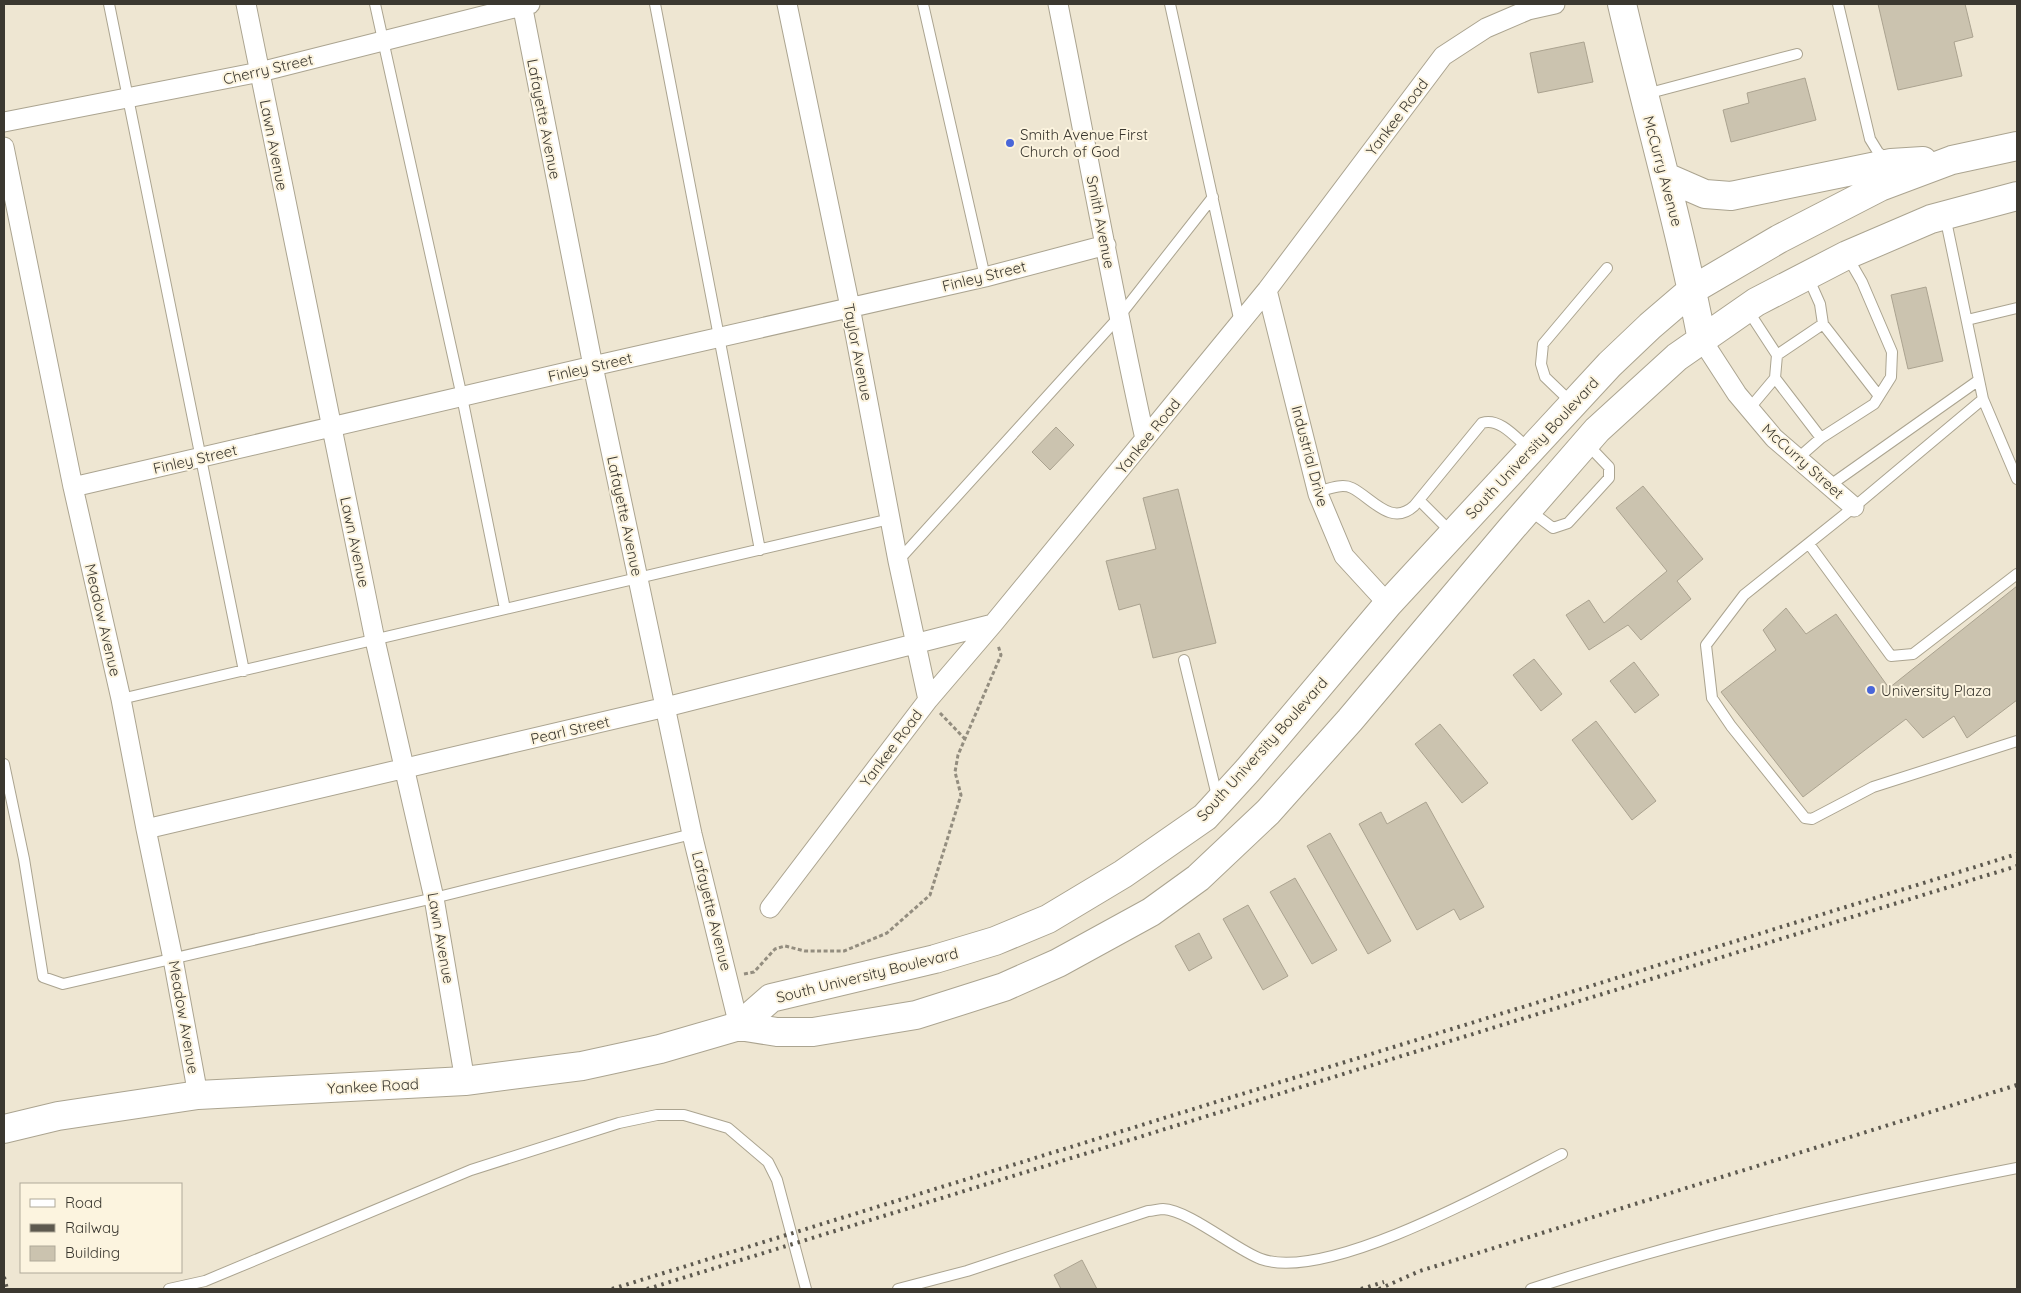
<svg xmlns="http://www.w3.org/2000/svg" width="2021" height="1293" viewBox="0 0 2021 1293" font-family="Quicksand,sans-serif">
	<rect width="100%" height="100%" fill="#eee6d2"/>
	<path fill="#cbc3af" stroke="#aba390" d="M 1878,4 L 1965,4 L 1973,37 L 1954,42 L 1962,76 L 1898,90 Z
		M 1584,42 L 1593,82 L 1538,93 L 1530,53 Z
		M 1805,78 L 1816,120 L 1731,142 L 1723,110 L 1749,103 L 1747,93 Z
		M 1926,287 L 1943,361 L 1908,369 L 1891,295 Z
		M 1056,427 L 1074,445 L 1050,470 L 1032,452 Z
		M 1643,486 L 1703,559 L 1677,581 L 1691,599 L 1641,640 L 1628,625 L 1589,650 L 1566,615 L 1589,600 L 1604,623 L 1667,571 L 1616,508 Z
		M 1178,489 L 1216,643 L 1153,658 L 1140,604 L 1119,610 L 1106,561 L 1156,549 L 1143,498 Z
		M 2017,586 L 2017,700 L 1967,738 L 1954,716 L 1923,738 L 1906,719 L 1803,797 L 1721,692 L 1776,650 L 1763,630 L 1786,608 L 1806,634 L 1836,614 L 1889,688 Z
		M 1534,659 L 1562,694 L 1541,711 L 1513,675 Z
		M 1634,662 L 1659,695 L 1635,713 L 1610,681 Z
		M 1596,721 L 1656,801 L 1632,820 L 1572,740 Z
		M 1440,724 L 1488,783 L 1462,803 L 1415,744 Z
		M 1426,802 L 1484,907 L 1460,920 L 1454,909 L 1417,930 L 1359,824 L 1381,812 L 1387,824 Z
		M 1330,833 L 1391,941 L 1368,954 L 1307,846 Z
		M 1295,878 L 1337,950 L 1312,964 L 1270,892 Z
		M 1248,905 L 1288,976 L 1263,990 L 1223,919 Z
		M 1199,933 L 1212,958 L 1189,971 L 1175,946 Z
		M 1082,1260 L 1097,1289 L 1061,1289 L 1054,1275 Z"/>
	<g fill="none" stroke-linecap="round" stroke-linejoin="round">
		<defs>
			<path id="lane" d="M 109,4 L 244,671
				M 375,4 L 462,397 L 505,609
				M 655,4 L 760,550
				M 923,4 L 985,277
				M 1170,4 L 1240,323
				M 1838,4 L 1870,139 L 1878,152 L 1887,160
				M 1646,94 L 1797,54
				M 1945,216 L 1983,399 L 1854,507 L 1744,595 L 1706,645 L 1712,698 L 1731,726 L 1805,818 L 1812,819 L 1873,787 L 2017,741
				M 1747,309 L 1777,355 L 1775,378 L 1749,409
				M 1967,320 L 2017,308
				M 1823,324 L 1879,396
				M 1777,355 L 1823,324 L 1820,304 L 1808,277
				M 1775,378 L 1821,438
				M 1983,399 L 2017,479
				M 1572,403 L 1545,377 L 1541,364 L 1543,344 L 1607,268
				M 1797,459 L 1821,438 L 1874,404 L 1891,377 L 1892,352 L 1862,282 L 1847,256
				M 1829,486 L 1979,380
				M 1317,492 C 1328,489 1342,483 1352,488 C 1372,498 1391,527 1414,506 L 1482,423 C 1500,417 1517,439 1529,449
				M 1419,500 L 1452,533
				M 1529,510 L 1553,528 L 1568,523 L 1609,478 L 1609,467 L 1587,444
				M 1809,544 L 1891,656 L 1913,654 L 2017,574
				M 898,561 L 1118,318 L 1213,197
				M 1184,660 L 1218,800
				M 121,699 L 890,519
				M 4,764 L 24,859 L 43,977 L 63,984 L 434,898 L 692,834
				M 169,1289 L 205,1281 L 471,1170 L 619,1123 L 657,1115 L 684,1115 L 728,1128 L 768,1162 L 777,1180 L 806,1289
				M 898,1289 L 967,1271 L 1148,1211 C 1153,1211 1159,1209 1163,1209 C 1189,1210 1236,1250 1261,1259 C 1327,1283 1500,1186 1562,1154
				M 1531,1289 C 1690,1237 1853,1200 2017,1168"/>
			<path id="street" d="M 246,4 L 375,640 L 434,898 L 465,1081
				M 522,4 L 593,366 L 692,834 L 739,1026
				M 787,4 L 850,307 L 898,561 L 928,700
				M 1058,4 C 1087,149 1113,295 1145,439
				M 4,122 L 260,72 L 530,4
				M 4,147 L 73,487 L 121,699 L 146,829 L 173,959 L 198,1095
				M 1267,290 L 1318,494 L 1344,556 L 1388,604
				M 1702,340 L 1737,394 L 1774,438 L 1854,507
				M 73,487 L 593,366 L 985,277 L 1106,245
				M 146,829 L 666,707 L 993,624
				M 770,908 L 928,700 L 993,624 L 1267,290 L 1443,56 L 1486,28 L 1528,10 L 1555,4"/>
			<path id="secondary" d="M 1622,4 C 1648,116 1680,226 1702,340
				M 1666,177 L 1705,194 L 1731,196 L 1891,163 L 1923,161
				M 739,1026 L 777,1032 L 813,1032 L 916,1015 L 1004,987 L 1058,963 L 1151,912 L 1198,878 L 1268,812 L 1350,720 L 1511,529 L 1597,430 L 1677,357 L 1756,302 L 1847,255 L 1931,219 L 2017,196
				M 4,1129 L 58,1116 L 198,1095 L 465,1081 L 582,1066 L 660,1049 L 739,1026 L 771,998 L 935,959 L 995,941 L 1048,919 L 1123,874 L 1205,817 L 1248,770 L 1388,604 L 1610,364 L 1650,326 L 1692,290 L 1779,239 L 1880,187 L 1952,160 L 2017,146"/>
		</defs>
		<use href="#lane" stroke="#aba490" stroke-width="12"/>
		<use href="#street" stroke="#aba490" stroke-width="21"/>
		<use href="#secondary" stroke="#aba490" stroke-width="30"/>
		<path stroke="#938d7f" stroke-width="3" stroke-dasharray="4 2.5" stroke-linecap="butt" d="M 940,713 L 965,739
			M 744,974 L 754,972 L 775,949 L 785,946 L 805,951 L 844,951 L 887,933 L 930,895 L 961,795 L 955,772 L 958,755 L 1001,655 L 998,645"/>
		<use href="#lane" stroke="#fff" stroke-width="10"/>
		<use href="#street" stroke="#fff" stroke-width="19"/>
		<use href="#secondary" stroke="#fff" stroke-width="28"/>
		<path stroke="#5d594f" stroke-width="4" stroke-dasharray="2.5 5" stroke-linecap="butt" d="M 4,1277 L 7,1289
			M 612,1289 L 2017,854
			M 647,1289 L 2017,866
			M 1361,1289 L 1384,1282
			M 1379,1289 L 1420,1271 L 2017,1085"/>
	</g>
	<g fill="#4966d9" stroke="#fcf4df" stroke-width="2">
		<circle cx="1010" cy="143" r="5"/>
		<circle cx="1871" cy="690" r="5"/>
	</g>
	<g text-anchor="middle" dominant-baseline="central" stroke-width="4" stroke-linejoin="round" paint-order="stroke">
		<g font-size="15" fill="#3b3830" stroke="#fcf4df">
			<text transform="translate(268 69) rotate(-13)">Cherry Street</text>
			<text transform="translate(1397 117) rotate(-53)">Yankee Road</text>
			<text transform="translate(544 119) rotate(79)">Lafayette Avenue</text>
			<text transform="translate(274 145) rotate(79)">Lawn Avenue</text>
			<text transform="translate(1663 171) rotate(75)">McCurry Avenue</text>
			<text transform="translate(1101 222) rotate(79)">Smith Avenue</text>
			<text transform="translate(984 276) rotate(-14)">Finley Street</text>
			<text transform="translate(858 352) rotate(79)">Taylor Avenue</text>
			<text transform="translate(590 367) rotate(-13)">Finley Street</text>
			<text transform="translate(1148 436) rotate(-51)">Yankee Road</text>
			<text transform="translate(1532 448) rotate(-47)">South University Boulevard</text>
			<text transform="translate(1310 456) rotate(75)">Industrial Drive</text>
			<text transform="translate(195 459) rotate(-13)">Finley Street</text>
			<text transform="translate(1803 461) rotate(42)">McCurry Street</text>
			<text transform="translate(625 516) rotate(78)">Lafayette Avenue</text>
			<text transform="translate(355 542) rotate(78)">Lawn Avenue</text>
			<text transform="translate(103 620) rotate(77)">Meadow Avenue</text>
			<text transform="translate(570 730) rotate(-13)">Pearl Street</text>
			<text transform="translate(891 748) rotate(-53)">Yankee Road</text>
			<text transform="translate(1262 749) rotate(-48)">South University Boulevard</text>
			<text transform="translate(712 911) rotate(76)">Lafayette Avenue</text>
			<text transform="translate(441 938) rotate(80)">Lawn Avenue</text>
			<text transform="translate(867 975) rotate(-14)">South University Boulevard</text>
			<text transform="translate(184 1017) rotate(80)">Meadow Avenue</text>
			<text transform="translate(373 1086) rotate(-3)">Yankee Road</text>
		</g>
		<g font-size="15" fill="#3b3830" stroke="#fcf4df" text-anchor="start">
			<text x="1020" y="134">Smith Avenue First<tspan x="1020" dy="17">Church of God</tspan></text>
			<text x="1881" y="690">University Plaza</text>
		</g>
	</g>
	<rect width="2021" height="1293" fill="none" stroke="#3b3830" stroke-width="10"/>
	<rect x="20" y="1183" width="162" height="90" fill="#fcf4df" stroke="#afa999"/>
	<rect x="30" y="1199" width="25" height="8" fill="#ffffff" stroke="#afa999"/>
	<text x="65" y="1208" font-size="15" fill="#3b3830">Road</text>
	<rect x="30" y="1224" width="25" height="8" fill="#5d594f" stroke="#afa999"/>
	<text x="65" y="1233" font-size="15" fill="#3b3830">Railway</text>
	<rect x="30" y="1246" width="25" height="15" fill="#cbc3af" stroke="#afa999"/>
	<text x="65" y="1258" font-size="15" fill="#3b3830">Building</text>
</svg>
